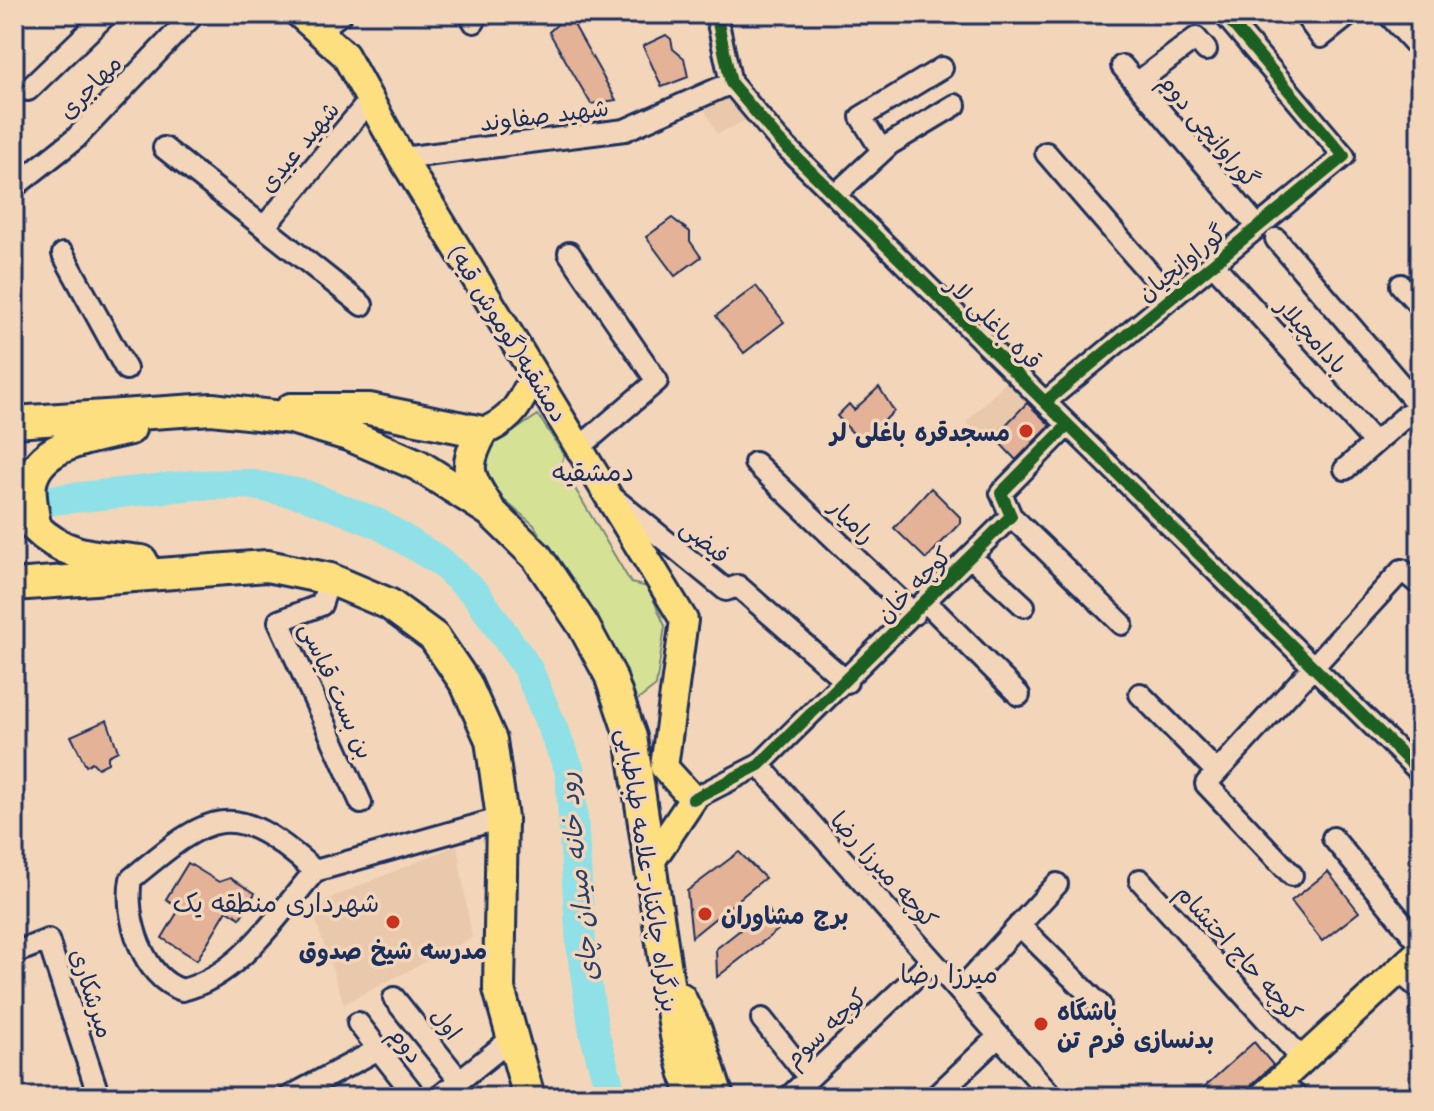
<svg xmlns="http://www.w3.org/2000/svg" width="1434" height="1111" viewBox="0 0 1434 1111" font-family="Mali,'Playpen Sans Arabic',sans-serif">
	<rect width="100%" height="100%" fill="#f3d6b9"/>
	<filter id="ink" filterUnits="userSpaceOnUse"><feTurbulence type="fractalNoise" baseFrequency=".0125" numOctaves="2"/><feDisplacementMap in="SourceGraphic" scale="16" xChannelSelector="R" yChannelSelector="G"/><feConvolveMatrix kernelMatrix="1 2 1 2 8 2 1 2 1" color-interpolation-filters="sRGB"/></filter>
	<g filter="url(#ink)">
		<path fill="#eac8ac" d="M 728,92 L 747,120 L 717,134 L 701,103 Z
			M 1011,377 L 1031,399 L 988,444 L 966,422 Z
			M 457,845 L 472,938 L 344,1004 L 311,906 Z"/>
		<path fill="#d5e295" stroke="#78887a" stroke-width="2" d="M 538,415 L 564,455 L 561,465 L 631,583 L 648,587 L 665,626 L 656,686 L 635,702 L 534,525 L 482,482 L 484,451 Z"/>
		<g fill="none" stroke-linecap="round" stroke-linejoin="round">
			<path stroke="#8fe0e7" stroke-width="30" d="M 14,504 L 195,485 L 248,484 L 306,495 L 379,524 L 441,562 L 476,594 L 528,669 L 570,771 L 581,945 L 594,1032 L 612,1097"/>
		</g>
		<path fill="#e4b296" stroke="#1b2f5e" stroke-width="2" d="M 568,14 L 616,100 L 591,104 L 549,32 Z
			M 666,35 L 671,39 L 673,49 L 684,58 L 688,77 L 662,87 L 643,46 Z
			M 672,218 L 690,232 L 690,241 L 701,257 L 675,276 L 646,237 Z
			M 756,286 L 784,322 L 744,353 L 716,316 Z
			M 879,387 L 894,411 L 862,443 L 837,416 L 849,404 L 854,410 Z
			M 1027,403 L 1050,425 L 1016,460 L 994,437 Z
			M 931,488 L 960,517 L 960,523 L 926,559 L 894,528 Z
			M 107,720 L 118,751 L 108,756 L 108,763 L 98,768 L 92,762 L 86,766 L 71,736 Z
			M 739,852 L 765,878 L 692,937 L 687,891 Z
			M 188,863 L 219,882 L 230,878 L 255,893 L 240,918 L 227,910 L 197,960 L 162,938 L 180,908 L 166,899 Z
			M 1328,872 L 1359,912 L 1322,941 L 1291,901 Z
			M 768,908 L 778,930 L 717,977 L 716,949 Z
			M 1254,1042 L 1273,1065 L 1251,1085 L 1246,1097 L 1193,1097 Z"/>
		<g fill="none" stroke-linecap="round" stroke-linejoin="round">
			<defs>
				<path id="minor" d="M 470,14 L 474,22
					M 716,14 L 731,83 L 779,140 L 1420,772
					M 1304,14 L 1321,37 L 1350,14
					M 1388,14 L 1420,49
					M 319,30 L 341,14
					M 1122,66 L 1258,227
					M 1137,83 L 1196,38 L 1206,50
					M 28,90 L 107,14
					M 164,148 L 362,305
					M 882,151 L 861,117 L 942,68
					M 1046,153 L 1171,298
					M 402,158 L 625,130 L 731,83
					M 14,187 L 75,139 L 194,14
					M 835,195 L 890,144 L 955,105
					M 265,226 L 370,100
					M 1276,239 L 1418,405 L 1345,469
					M 569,253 L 657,381 L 579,448
					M 63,254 L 126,369
					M 1213,264 L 1374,442
					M 1401,285 L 1420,306
					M 1045,402 L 1344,156 L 1224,14
					M 755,463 L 914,614
					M 616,500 L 726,590 L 738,586 L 847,682
					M 1011,516 L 1122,624
					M 971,557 L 1024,606
					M 330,579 L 321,605 L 279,621 L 361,803
					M 926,602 L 1019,695
					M 1140,694 L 1217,772
					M 759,765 L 1053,1097
					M 693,799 L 759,765 L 1011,516 L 1001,493 L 1068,425
					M 1333,838 L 1420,944
					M 315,871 C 278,914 240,976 182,990 C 143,978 124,917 131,879 C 211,813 231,796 315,871 L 502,818
					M 1292,875 L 1206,784 L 1402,570 L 1420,585
					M 1140,880 L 1303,1060
					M 1019,925 L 1100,1005
					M 14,953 L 48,940 L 99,1097
					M 1398,971 L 1420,989
					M 959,991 L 1057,884
					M 394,998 L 460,1081
					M 762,1019 L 809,1078
					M 358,1023 L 416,1097
					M 1279,1081 L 1297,1097
					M 289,1097 L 379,1049
					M 439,1097 L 511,1039
					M 789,1097 L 932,961
					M 935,1097 L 999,1036"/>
				<path id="major" d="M 299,14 L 345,55 L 402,158 L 684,620 L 664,767 L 693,799 L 652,860
					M 482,432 C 512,421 521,403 534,374
					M 1262,1097 L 1420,951"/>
				<path id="highway" d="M 291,409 L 369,409 L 482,432 C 463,467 467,475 488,507
					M 14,422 L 212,409 L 291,418 L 351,436 L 418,465 L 490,511 L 537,557 L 583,625 L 610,675 L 631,737 L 676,1036 L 692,1097
					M 130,429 C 97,437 39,442 31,483 C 29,496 34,514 35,527 C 67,559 100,556 142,561
					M 14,585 L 267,566 L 330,579 L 389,604 L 434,637 L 466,684 L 491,740 L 502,818 L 499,989 L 529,1097
					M 680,998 L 696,1030 L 718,1097"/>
			</defs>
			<use href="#minor" stroke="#1b2f5e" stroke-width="26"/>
			<use href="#major" stroke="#1b2f5e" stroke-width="32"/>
			<use href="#highway" stroke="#1b2f5e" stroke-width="36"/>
			<use href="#minor" stroke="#f3d6b9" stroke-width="20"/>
			<use href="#major" stroke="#fedf80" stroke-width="26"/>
			<use href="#highway" stroke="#fedf80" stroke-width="30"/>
			<defs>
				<path id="cycleway" d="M 716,14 L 731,83 L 779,140 L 1420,772
					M 1045,402 L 1344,156 L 1224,14
					M 693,799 L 759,765 L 1011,516 L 1001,493 L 1068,425"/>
			</defs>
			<use href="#cycleway" stroke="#f3d6b9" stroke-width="17"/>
			<use href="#cycleway" stroke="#1b5e20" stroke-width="12"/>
		</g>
	</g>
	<g fill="#c8321e" stroke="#f3d6b9" stroke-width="3">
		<circle cx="1026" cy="431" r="8"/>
		<circle cx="705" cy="914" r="8"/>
		<circle cx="393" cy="922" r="8"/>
		<circle cx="1041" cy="1024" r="8"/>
	</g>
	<g text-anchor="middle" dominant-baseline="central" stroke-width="7" stroke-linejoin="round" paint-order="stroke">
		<g font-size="24" fill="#1b2f5e" stroke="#f3d6b9">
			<text transform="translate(89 86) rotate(-46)">مهاجری</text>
			<text transform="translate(544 114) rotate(-7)">شهید صفاوند</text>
			<text transform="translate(1210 130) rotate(50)">گوراوانچی دوم</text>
			<text transform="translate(298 146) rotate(-50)">شهید عیدی</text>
			<text transform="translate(1181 262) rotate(-39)">گوراوانچیان</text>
			<text transform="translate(995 322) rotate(44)">قره باغلی لار</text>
			<text transform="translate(509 333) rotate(58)">دمشقیه(گوموش قیه)</text>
			<text transform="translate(1313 335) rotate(48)">بادامچیلار</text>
			<text transform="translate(853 520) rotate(44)">رامیار</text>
			<text transform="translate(706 540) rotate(40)">فیضی</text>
			<text transform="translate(913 584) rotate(-45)">کوچه خان</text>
			<text transform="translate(338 690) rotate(66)">بن بست قیاسی</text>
			<text transform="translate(885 869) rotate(48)">کوچه میرزا رضا</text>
			<text transform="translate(649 870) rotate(81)">بزرگراه چایکنار-علامه طباطبایی</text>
			<text transform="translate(1240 952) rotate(48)">کوچه حاج احتشام</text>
			<text transform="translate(93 993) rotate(72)">میرشکاری</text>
			<text transform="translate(447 1023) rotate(52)">اول</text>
			<text transform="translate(825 1027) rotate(-43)">کوچه سوم</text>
			<text transform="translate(407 1044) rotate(52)">دوم</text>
		</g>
		<g font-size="24" font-weight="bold" fill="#1b2f5e" stroke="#f3d6b9" text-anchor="start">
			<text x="1010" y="431" text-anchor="end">مسجدقره باغلی لر</text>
			<text x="721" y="914">برج مشاوران</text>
			<text x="393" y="949" text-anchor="middle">مدرسه شیخ صدوق</text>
			<text x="1057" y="1010">باشگاه<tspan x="1057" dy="28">بدنسازی فرم تن</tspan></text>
		</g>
		<g font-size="26" fill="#1b2f5e" stroke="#f3d6b9">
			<text x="593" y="471">دمشقیه</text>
			<text x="276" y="902">شهرداری منطقه یک</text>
			<text x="949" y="973">میرزا رضا</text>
		</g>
		<g font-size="26" font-style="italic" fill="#27416c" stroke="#f3d6b9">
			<text transform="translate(577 877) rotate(-96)">رود خانه میدان چای</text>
		</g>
	</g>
	<rect width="1434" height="1111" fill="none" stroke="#f3d6b9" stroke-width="48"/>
	<rect x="24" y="24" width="1386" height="1063" fill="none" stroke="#1b2f5e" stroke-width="3" filter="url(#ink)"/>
</svg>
